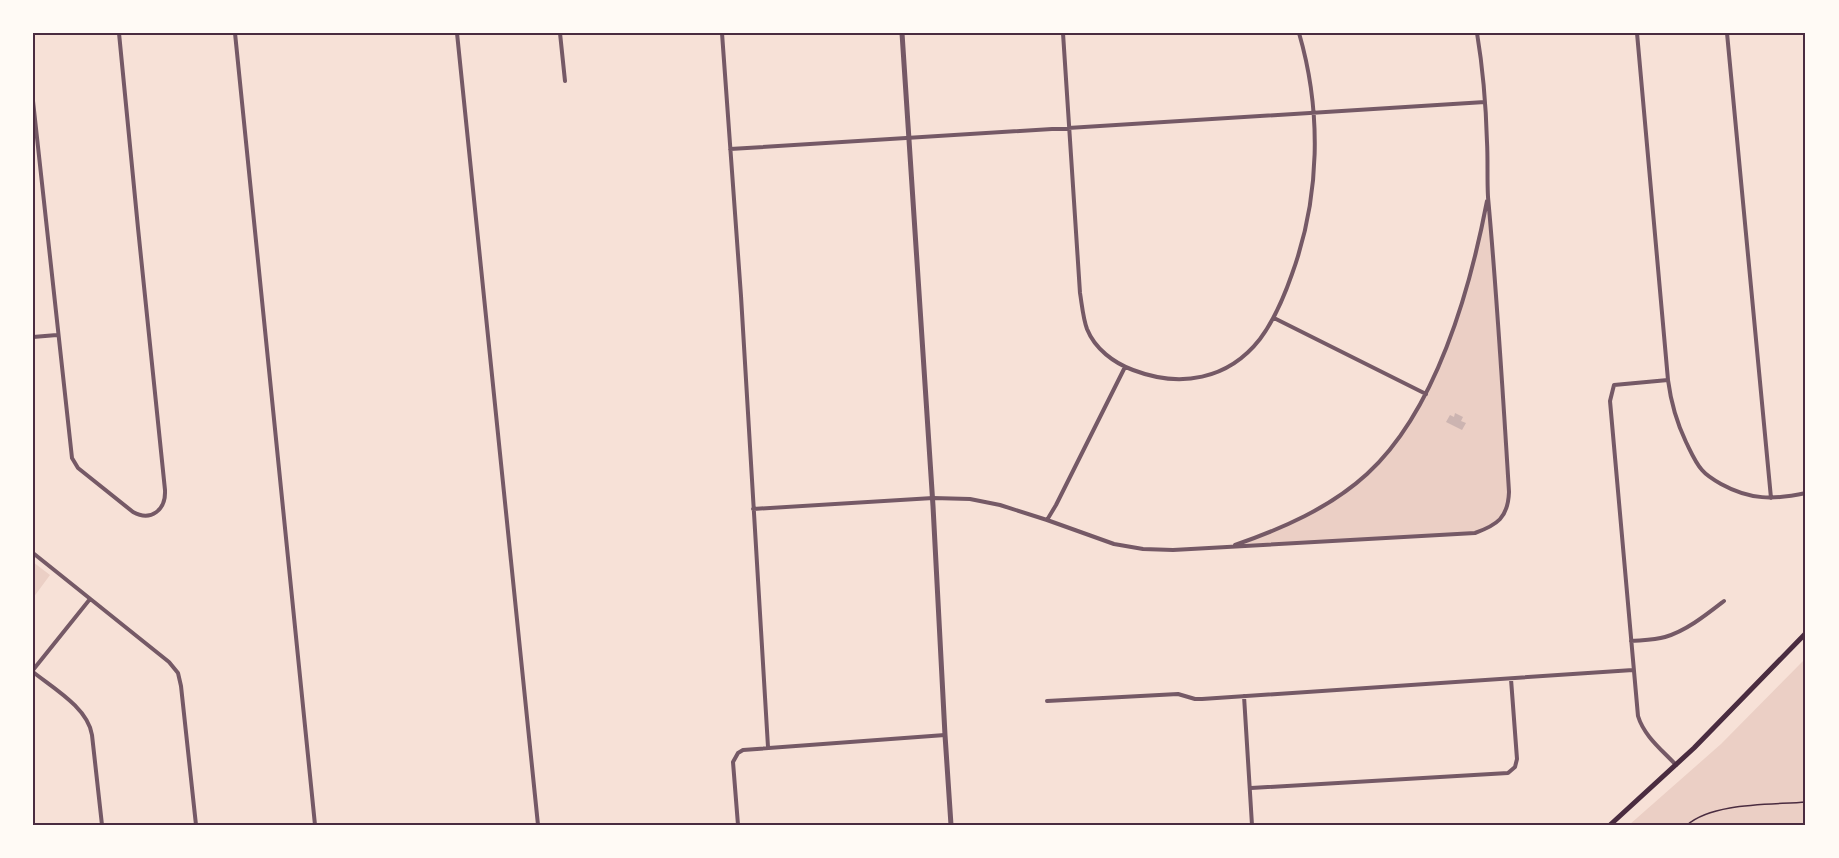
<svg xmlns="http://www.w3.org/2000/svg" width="1839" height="858" viewBox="0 0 1839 858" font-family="Georgia,serif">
	<rect width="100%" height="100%" fill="#f7e1d7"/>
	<path fill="#ebcfc5" d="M 1488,194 L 1508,504 L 1498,521 L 1475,533 L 1228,548 L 1288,524 L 1346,491 L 1380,462 L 1412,419 L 1443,356 L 1464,294 Z
		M 33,562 L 50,575 L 33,598 Z
		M 1806,658 L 1806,825 L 1629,825 L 1721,744 Z"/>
	<path fill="#ccb4b1" d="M 1455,413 L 1463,417 L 1461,421 L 1466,423 L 1462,430 L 1446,422 L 1450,415 L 1454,417 Z"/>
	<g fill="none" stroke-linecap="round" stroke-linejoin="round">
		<path stroke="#4a2c40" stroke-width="1.5" d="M 1687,825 C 1713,802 1772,805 1806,802"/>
		<path stroke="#755966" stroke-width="4" d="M 235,33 L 315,825
			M 457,33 L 538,825
			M 560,33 L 565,81
			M 722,33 L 741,296 L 768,747
			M 1063,33 L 1080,293 C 1082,305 1083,318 1087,329 C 1095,349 1114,363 1133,370 C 1180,388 1228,380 1260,339 C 1275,319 1284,297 1292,274 C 1320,197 1322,112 1299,33
			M 1637,33 L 1668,380 C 1671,403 1676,421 1686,442 C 1691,452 1695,462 1702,470 C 1707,476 1714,480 1721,484 C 1750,500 1773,500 1806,493
			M 1727,33 L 1771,498
			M 33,101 L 72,458 L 78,468 L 133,512 C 151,522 166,510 165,490 L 138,228 L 119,33
			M 730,149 L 1485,102
			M 1274,318 L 1426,394
			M 33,337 L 57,335
			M 1668,380 L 1614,385 L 1610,401 L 1638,716 C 1644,736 1662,750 1676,765
			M 753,509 L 933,498 L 970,499 L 1000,505 L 1047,520 L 1114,544 L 1143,549 L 1173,550 L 1475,533 C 1497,525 1508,518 1509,492 C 1503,394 1497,295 1488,197 C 1487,178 1488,160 1487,142 C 1486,106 1483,69 1477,33
			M 1047,520 L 1056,505 L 1125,367
			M 1235,545 C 1281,529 1330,508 1367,474 C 1436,411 1470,290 1487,201
			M 33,553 L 169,662 L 178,673 L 181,686 L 196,825
			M 1631,641 C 1643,640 1655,640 1665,637 C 1686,631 1706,615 1724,601
			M 33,670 L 90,599
			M 33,672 C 53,688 88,708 92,735 L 102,825
			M 1244,696 L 1252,825
			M 1047,701 L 1178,694 L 1195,699 L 1202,699 L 1633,670
			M 1251,788 L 1508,773 L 1515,767 L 1517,759 L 1511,679
			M 738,825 L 733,762 L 738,753 L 743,750 L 945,735"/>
		<path stroke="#755966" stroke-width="5" d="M 902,33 L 933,506 L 945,735 L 951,825"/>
		<path stroke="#4a2c40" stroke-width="5" d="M 1610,825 L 1694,748 L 1806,633"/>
	</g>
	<rect width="1839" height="858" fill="none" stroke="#fffaf5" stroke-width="69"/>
	<rect x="34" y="34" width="1770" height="790" fill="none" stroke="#4a2c40" stroke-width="2"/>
</svg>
